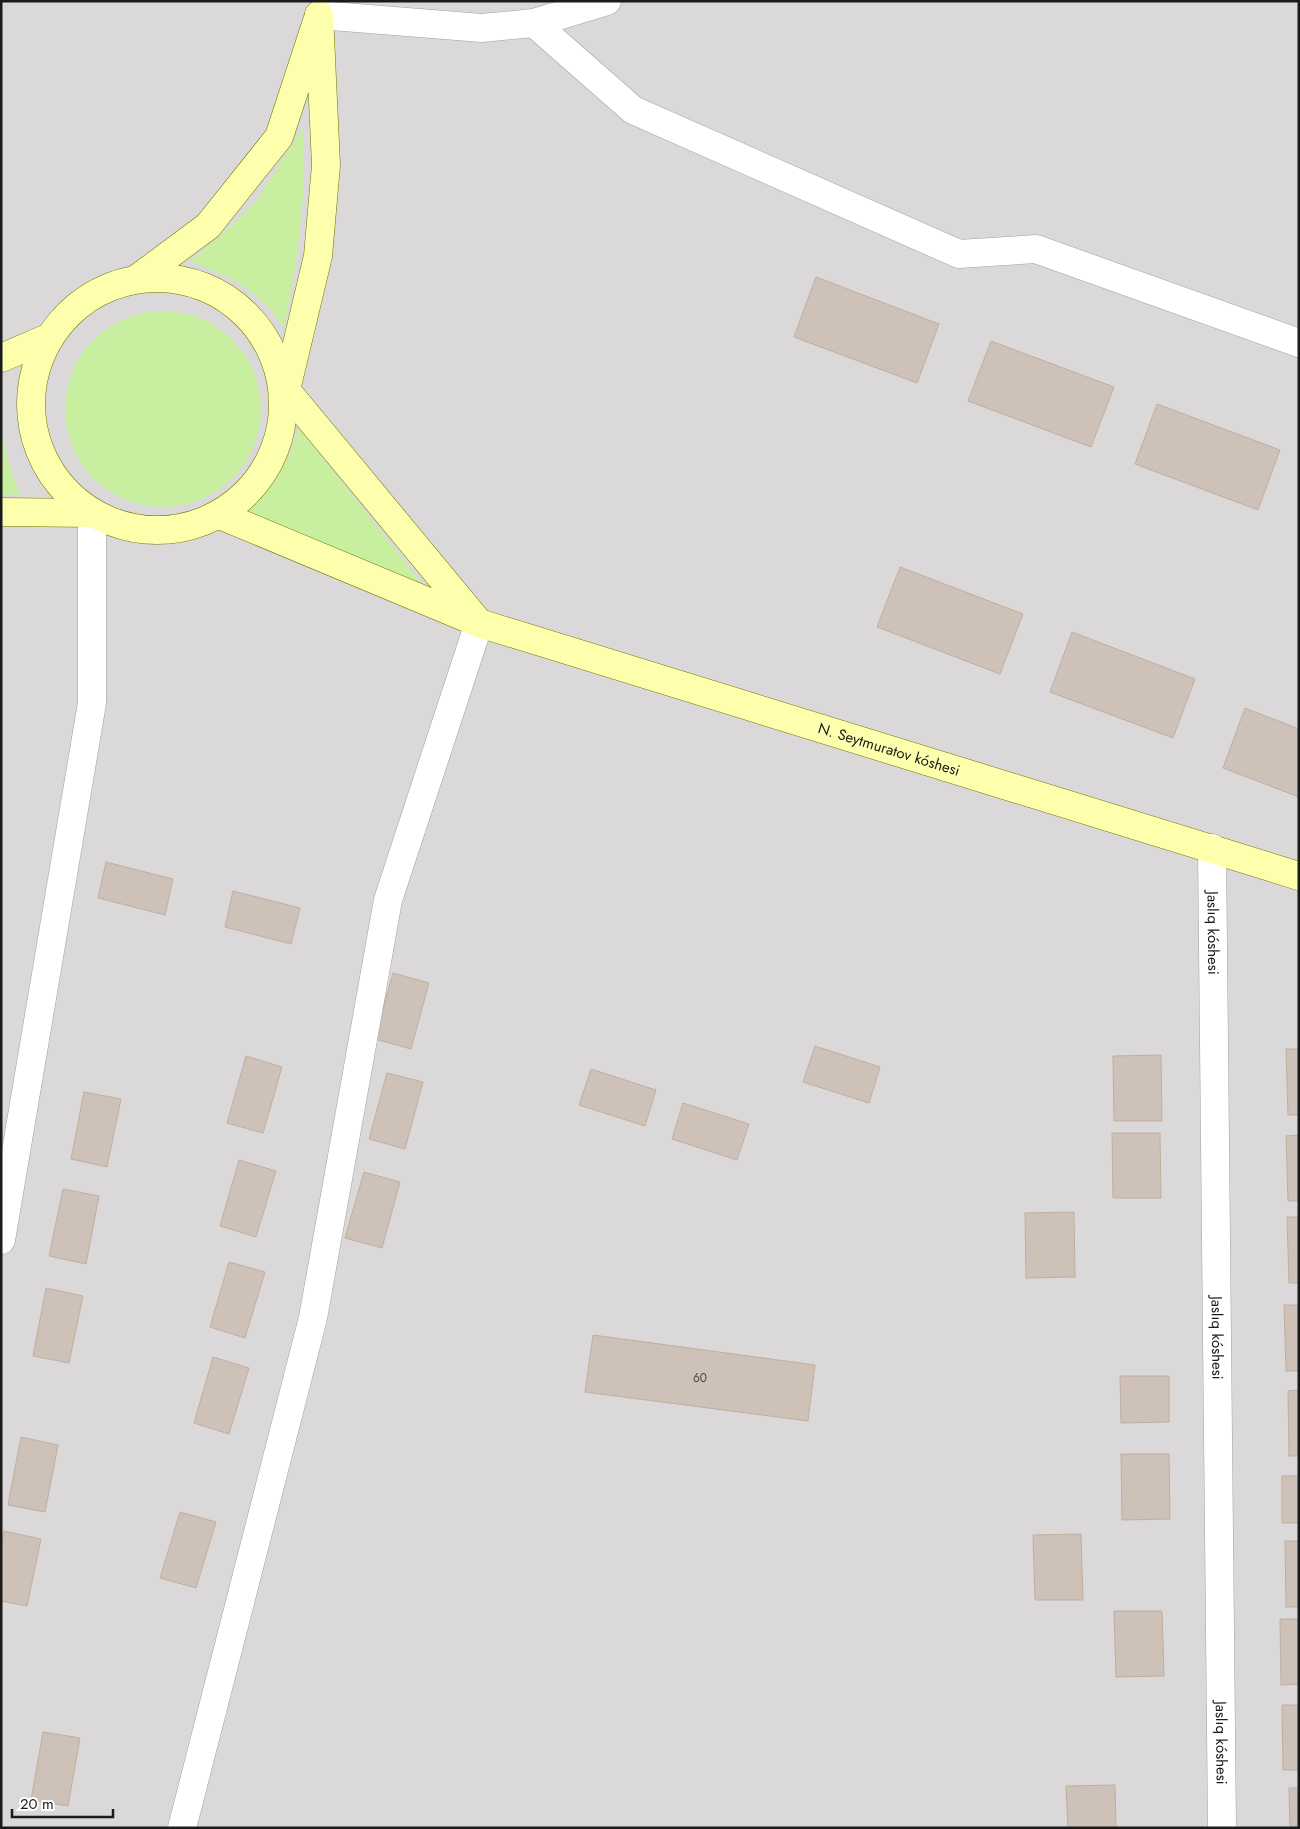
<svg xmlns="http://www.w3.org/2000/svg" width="1300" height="1829" viewBox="0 0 1300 1829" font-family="Jost,sans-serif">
	<rect width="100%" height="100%" fill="#eee9df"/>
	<path fill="#dad8d8" d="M 1,1 L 1299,1 L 1299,1828 L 1,1828 Z"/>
	<path fill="#c8ef9f" d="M 303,128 L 303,198 L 296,265 L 284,328 C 260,290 232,278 191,261 L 226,231 L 256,201 Z
		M65 409a98 98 0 1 1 196 0a98 98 0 1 1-196 0Z
		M 1,427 L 9,465 L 20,495 L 1,494 Z
		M 299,428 L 423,585 L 247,513 C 273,486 288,464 299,428 Z"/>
	<path fill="#cec1b8" stroke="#c1aea0" d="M 816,277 L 939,324 L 917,383 L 794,337 Z
		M 991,341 L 1114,387 L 1091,447 L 968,401 Z
		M 1157,404 L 1280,450 L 1258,510 L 1135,464 Z
		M 900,567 L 1023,614 L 1000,674 L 877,627 Z
		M 1072,632 L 1195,679 L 1173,738 L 1050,692 Z
		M 1245,708 L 1299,729 L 1299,797 L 1223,768 Z
		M 106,862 L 173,879 L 165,915 L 98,898 Z
		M 233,891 L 300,908 L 291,944 L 225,927 Z
		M 393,973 L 429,983 L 411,1049 L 375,1039 Z
		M 815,1046 L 880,1067 L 869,1103 L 803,1082 Z
		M 1286,1049 L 1299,1049 L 1299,1115 L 1288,1115 Z
		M 1161,1055 L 1162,1121 L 1114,1121 L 1113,1056 Z
		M 246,1056 L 282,1067 L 263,1133 L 227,1123 Z
		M 591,1069 L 656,1090 L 645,1126 L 579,1105 Z
		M 387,1073 L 423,1082 L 405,1149 L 369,1139 Z
		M 84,1092 L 121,1099 L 107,1167 L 71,1159 Z
		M 683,1103 L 749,1124 L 737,1160 L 672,1139 Z
		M 1112,1133 L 1160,1133 L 1161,1198 L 1113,1198 Z
		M 1299,1135 L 1299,1201 L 1288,1201 L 1286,1136 Z
		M 239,1160 L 276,1171 L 256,1237 L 220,1226 Z
		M 364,1172 L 400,1182 L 382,1248 L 345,1238 Z
		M 63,1189 L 99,1196 L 86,1264 L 49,1256 Z
		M 1074,1212 L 1075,1277 L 1026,1278 L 1025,1213 Z
		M 1287,1217 L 1299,1217 L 1299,1283 L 1289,1283 Z
		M 229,1262 L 265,1272 L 245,1338 L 210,1327 Z
		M 46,1288 L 83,1296 L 69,1363 L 33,1356 Z
		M 1284,1305 L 1299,1305 L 1299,1371 L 1286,1371 Z
		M 593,1335 L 815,1365 L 808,1421 L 585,1392 Z
		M 213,1357 L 249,1368 L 229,1434 L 194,1423 Z
		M 1120,1376 L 1169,1376 L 1169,1422 L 1121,1423 Z
		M 1299,1390 L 1299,1456 L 1289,1456 L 1288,1391 Z
		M 21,1437 L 58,1445 L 45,1512 L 8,1505 Z
		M 1121,1454 L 1169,1454 L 1170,1519 L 1122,1520 Z
		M 1282,1476 L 1299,1476 L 1299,1523 L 1282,1523 Z
		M 180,1512 L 216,1522 L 196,1588 L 160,1578 Z
		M 4,1531 L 41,1539 L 27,1606 L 1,1601 L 1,1544 Z
		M 1081,1534 L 1083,1600 L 1035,1600 L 1033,1535 Z
		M 1285,1541 L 1299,1541 L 1299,1607 L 1286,1607 Z
		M 1114,1611 L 1162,1611 L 1164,1676 L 1116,1677 Z
		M 1280,1619 L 1299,1619 L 1299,1684 L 1281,1685 Z
		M 1282,1705 L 1299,1705 L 1299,1770 L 1283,1770 Z
		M 43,1732 L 80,1738 L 68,1806 L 31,1800 Z
		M 1115,1785 L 1116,1828 L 1068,1828 L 1066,1786 Z
		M 1289,1788 L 1299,1788 L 1299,1828 L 1290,1828 Z"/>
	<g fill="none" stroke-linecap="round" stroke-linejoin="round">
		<defs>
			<g id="street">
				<path d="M 319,15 L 482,28 L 534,23 L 607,1"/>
				<path d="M 534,23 L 633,110 L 959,254 L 1036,249 L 1299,343"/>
				<path id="s1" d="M 1212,848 L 1222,1828"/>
				<path d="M 1,1240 L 92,703 L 92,513"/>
				<path d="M 182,1828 L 313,1318 L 388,900 L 479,623"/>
			</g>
			<g id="secondary">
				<circle cx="157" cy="404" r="126"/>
				<path d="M 138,278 L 208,226 L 279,137 L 319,15 L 326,165 L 318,256 L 286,390 L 479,623 L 220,515"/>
				<path d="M 1,358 L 48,338"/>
				<path d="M 1,512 L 92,513"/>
				<path id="s2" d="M 479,623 L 1299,876"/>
			</g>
		</defs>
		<use href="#street" stroke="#a2a2a2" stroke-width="29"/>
		<use href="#secondary" stroke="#6b7500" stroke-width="29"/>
		<use href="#street" stroke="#fff" stroke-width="28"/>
		<use href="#secondary" stroke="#fdffad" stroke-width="28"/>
	</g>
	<g text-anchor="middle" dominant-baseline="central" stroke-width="4.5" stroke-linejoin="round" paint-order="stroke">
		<g font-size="12" fill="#484442">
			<text x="700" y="1378">60</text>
		</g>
		<g font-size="15" fill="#1b1b1b" stroke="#fff">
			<text stroke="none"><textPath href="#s2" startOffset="429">N. Seytmuratov kóshesi</textPath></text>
			<text stroke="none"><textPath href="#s1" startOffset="85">Jaslıq kóshesi</textPath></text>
			<text stroke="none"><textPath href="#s1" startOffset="490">Jaslıq kóshesi</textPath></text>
			<text stroke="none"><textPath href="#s1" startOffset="895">Jaslıq kóshesi</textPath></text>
		</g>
	</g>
	<rect width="1300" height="1829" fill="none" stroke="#1b1b1b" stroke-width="5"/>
	<path d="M12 1809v8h101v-8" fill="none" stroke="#1b1b1b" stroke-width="2.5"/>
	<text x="20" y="1809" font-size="15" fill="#1b1b1b" stroke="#ffffff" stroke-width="4" paint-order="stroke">20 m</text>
</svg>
